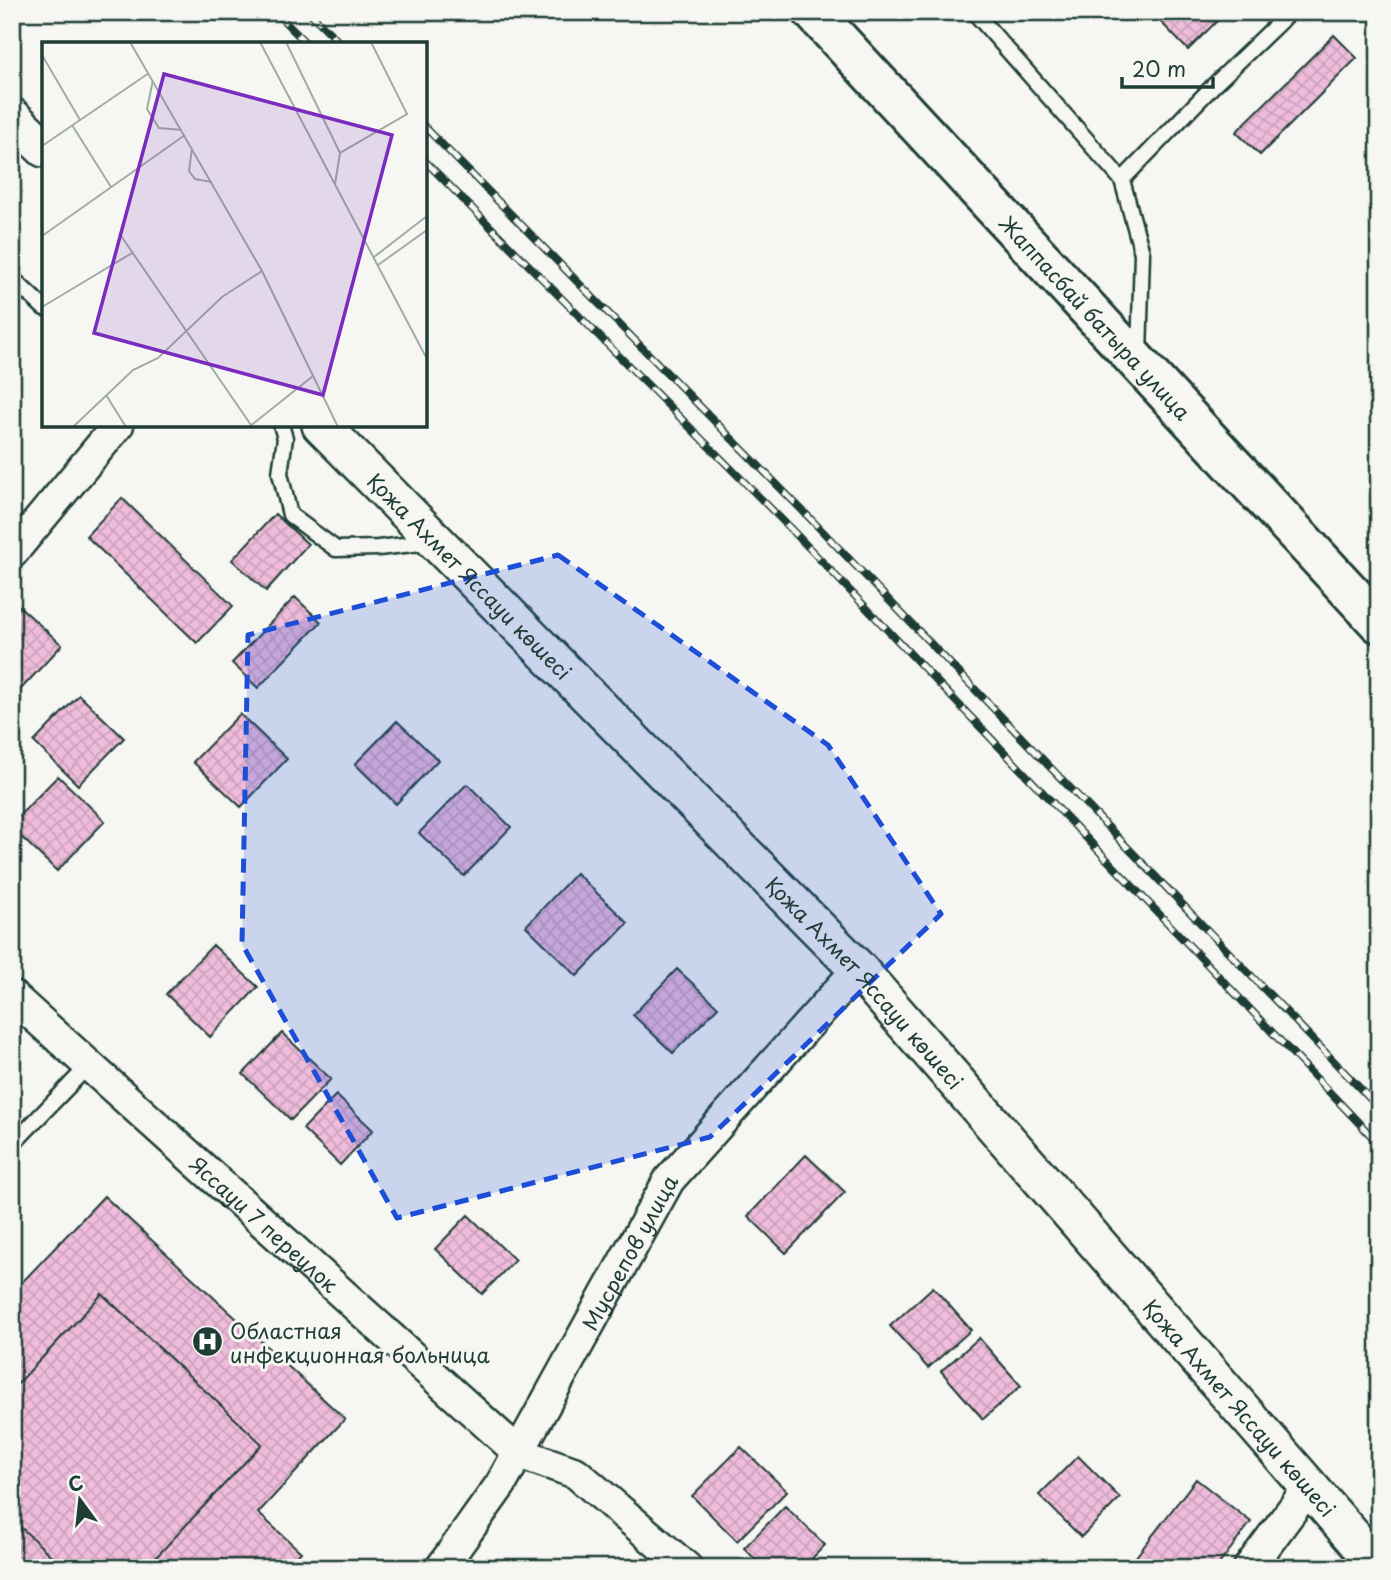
<svg xmlns="http://www.w3.org/2000/svg" width="1391" height="1580" viewBox="0 0 1391 1580" font-family="'Playpen Sans',sans-serif">
	<defs>
		<pattern id="building-cross-hatch" width="8" height="8" patternUnits="userSpaceOnUse" patternTransform="scale(1.75)"><rect width="8" height="8" fill="#efbcdb"/><path d="M0 0l8 8M0 8l8-8" fill="none" stroke="#cca2bd"/></pattern>
	</defs>
	<rect width="100%" height="100%" fill="#f6f6f2"/>
	<filter id="ink" filterUnits="userSpaceOnUse"><feTurbulence type="fractalNoise" baseFrequency=".0143" numOctaves="2"/><feDisplacementMap in="SourceGraphic" scale="14" xChannelSelector="R" yChannelSelector="G"/><feConvolveMatrix kernelMatrix="1 2 1 2 8 2 1 2 1" color-interpolation-filters="sRGB"/></filter>
	<g filter="url(#ink)">
		<path fill="url(#building-cross-hatch)" stroke="#1f3d34" stroke-width="2" d="M 1157,12 L 1211,12 L 1218,20 L 1188,50 L 1154,15 Z
			M 1334,35 L 1357,58 L 1260,155 L 1236,132 Z
			M 122,498 L 233,606 L 197,643 L 86,536 Z
			M 275,514 L 308,544 L 266,591 L 232,560 Z
			M 295,597 L 321,622 L 258,688 L 232,663 Z
			M 17,604 L 62,645 L 20,690 L 12,683 L 12,609 Z
			M 79,695 L 124,738 L 78,785 L 34,742 Z
			M 240,714 L 287,759 L 241,807 L 193,762 Z
			M 397,721 L 438,760 L 396,804 L 355,764 Z
			M 58,776 L 105,821 L 57,871 L 12,828 L 12,823 Z
			M 467,784 L 511,827 L 464,876 L 419,833 Z
			M 576,873 L 628,923 L 577,976 L 526,926 Z
			M 213,945 L 258,987 L 210,1037 L 166,994 Z
			M 677,969 L 718,1007 L 673,1053 L 633,1015 Z
			M 282,1033 L 331,1079 L 291,1120 L 243,1074 Z
			M 336,1095 L 373,1130 L 340,1165 L 303,1129 Z
			M 806,1155 L 845,1192 L 786,1253 L 748,1216 Z
			M 104,1196 L 345,1419 L 258,1513 L 301,1552 L 286,1568 L 146,1568 L 262,1444 L 102,1294 L 12,1390 L 12,1293 Z
			M 104,1196 L 345,1419 L 258,1513 L 301,1552 L 286,1568 L 12,1568 L 12,1293 Z
			M 468,1215 L 515,1260 L 482,1294 L 435,1249 Z
			M 933,1287 L 971,1330 L 928,1368 L 890,1326 Z
			M 102,1294 L 262,1444 L 146,1568 L 64,1568 L 12,1519 L 12,1390 Z
			M 979,1338 L 1021,1386 L 983,1419 L 941,1371 Z
			M 741,1447 L 787,1491 L 737,1541 L 692,1496 Z
			M 1078,1456 L 1120,1498 L 1081,1537 L 1039,1495 Z
			M 1196,1479 L 1251,1522 L 1216,1568 L 1140,1568 L 1132,1562 Z
			M 785,1506 L 825,1545 L 803,1568 L 764,1568 L 744,1548 Z
			M 12,1519 L 64,1568 L 12,1568 Z"/>
		<g fill="none" stroke-linecap="round" stroke-linejoin="round">
			<defs>
				<path id="service" d="M 974,12 L 1122,180
					M 12,278 L 44,308
					M 1139,355 L 1142,253 L 1122,180 L 1214,85 L 1290,12
					M 281,425 L 285,438 L 280,473 L 290,515 L 336,549 L 378,548 L 430,542
					M 12,1145 L 89,1065"/>
				<g id="minor">
					<path d="M 12,553 L 118,425"/>
					<path id="s1" d="M 12,996 L 519,1453 L 576,1473 L 687,1568"/>
					<path id="s2" d="M 441,1568 L 501,1484 L 669,1180 L 858,969"/>
					<path d="M 1249,1568 L 1309,1487"/>
				</g>
				<g id="tertiary">
					<path d="M 12,117 L 44,148"/>
					<path id="s3" d="M 321,425 L 858,969 L 1379,1567"/>
				</g>
				<g id="secondary">
					<path id="s4" d="M 813,12 L 1379,623"/>
				</g>
			</defs>
			<use href="#service" stroke="#1f3d34" stroke-width="19"/>
			<use href="#minor" stroke="#1f3d34" stroke-width="35"/>
			<use href="#tertiary" stroke="#1f3d34" stroke-width="42"/>
			<use href="#secondary" stroke="#1f3d34" stroke-width="44"/>
			<use href="#service" stroke="#f6f6f2" stroke-width="14"/>
			<use href="#minor" stroke="#f6f6f2" stroke-width="30"/>
			<use href="#tertiary" stroke="#f6f6f2" stroke-width="37"/>
			<use href="#secondary" stroke="#f6f6f2" stroke-width="38"/>
			<defs>
				<path id="rail" d="M 275,12 L 307,44
					M 309,12 L 341,44
					M 425,127 L 800,508 L 1379,1108
					M 425,161 L 789,527 L 1379,1144"/>
			</defs>
			<use href="#rail" stroke="#1f3d34" stroke-width="8"/>
			<use href="#rail" stroke="#f6f6f2" stroke-width="5" stroke-dasharray="16" stroke-linecap="butt"/>
		</g>
	</g>
	<path fill="#1d4ed8" fill-opacity="0.2" stroke="#1d4ed8" stroke-width="5" stroke-dasharray="14 9" stroke-linejoin="round" d="M 558,555 L 828,745 L 941,914 L 710,1137 L 397,1218 L 242,944 L 248,635 Z"/>
	<defs>
		<symbol id="hospital-disc" viewBox="-11 -11 22 22"><circle r="9.5" fill="#1f3d34" stroke="#f6f6f2"/><path d="M-5-5h3v3.5h4V-5h3V5h-3V1.5h-4V5h-3Z" fill="#fff"/></symbol>
	</defs>
	<g fill-rule="evenodd">
		<use href="#hospital-disc" x="190" y="1324" width="35" height="35"/>
	</g>
	<g text-anchor="middle" dominant-baseline="central" stroke-width="6" stroke-linejoin="round" paint-order="stroke">
		<g font-size="21" fill="#1f3d34" stroke="#f6f6f2">
			<text stroke="none"><textPath href="#s4" startOffset="416">Жаппасбай батыра улица</textPath></text>
			<text stroke="none"><textPath href="#s3" startOffset="212">Қожа Ахмет Яссауи көшесі</textPath></text>
			<text stroke="none"><textPath href="#s3" startOffset="779">Қожа Ахмет Яссауи көшесі</textPath></text>
			<text stroke="none"><textPath href="#s1" startOffset="340">Яссауи 7 переулок</textPath></text>
			<text stroke="none"><textPath href="#s2" startOffset="368">Мусрепов улица</textPath></text>
			<text stroke="none"><textPath href="#s3" startOffset="1346">Қожа Ахмет Яссауи көшесі</textPath></text>
		</g>
		<g font-size="21" fill="#1f3d34" stroke="#f6f6f2" text-anchor="start">
			<text x="230" y="1330">Областная<tspan x="230" dy="24">инфекционная больница</tspan></text>
		</g>
	</g>
	<g transform="translate(42 42)">
		<rect width="385" height="385" fill="#f6f6f2"/>
		<path fill="none" stroke="#a0aca6" stroke-width="2" d="M 88,0 L 220,229 L 296,385M 218,0 L 385,317M 244,0 L 298,111M 0,13 L 38,78M 111,38 L 105,67 L 117,86 L 140,88M 30,83 L 69,145M 0,104 L 107,31M 150,106 L 147,129 L 153,137 L 170,140M 293,142 L 298,111 L 365,72 L 329,0M 77,191 L 209,383M 0,194 L 143,93M 332,215 L 385,174M 336,223 L 385,188M 0,265 L 90,211M 64,353 L 84,385M 31,385 L 91,328 L 116,316 L 180,255 L 220,229M 207,385 L 271,334"/>
		<path fill="#7b2cbf" fill-opacity="0.15" stroke="#7b2cbf" stroke-width="3.5" d="M 122,32 L 350,93 L 281,353 L 52,291 Z"/>
		<rect width="385" height="385" fill="none" stroke="#1f3d34" stroke-width="3.5"/>
	</g>
	<rect width="1391" height="1580" fill="none" stroke="#f6f6f2" stroke-width="42"/>
	<rect x="21" y="21" width="1349" height="1538" fill="none" stroke="#1f3d34" stroke-width="2.5" filter="url(#ink)"/>
	<g transform="translate(80 1500) rotate(345)" stroke="#f6f6f2" stroke-width="5" paint-order="stroke">
	<path d="M0-5L12 26L0 18L-12 26Z" fill="#1f3d34"/>
	<text y="-10" font-size="19" font-weight="bold" text-anchor="middle" fill="#1f3d34">С</text>
	</g>
	<path d="M1122 77v10h91v-10" fill="none" stroke="#1f3d34" stroke-width="3.5"/>
	<text x="1132" y="77" font-size="21" fill="#1f3d34" stroke="#f6f6f2" stroke-width="5" paint-order="stroke">20 m</text>
</svg>
